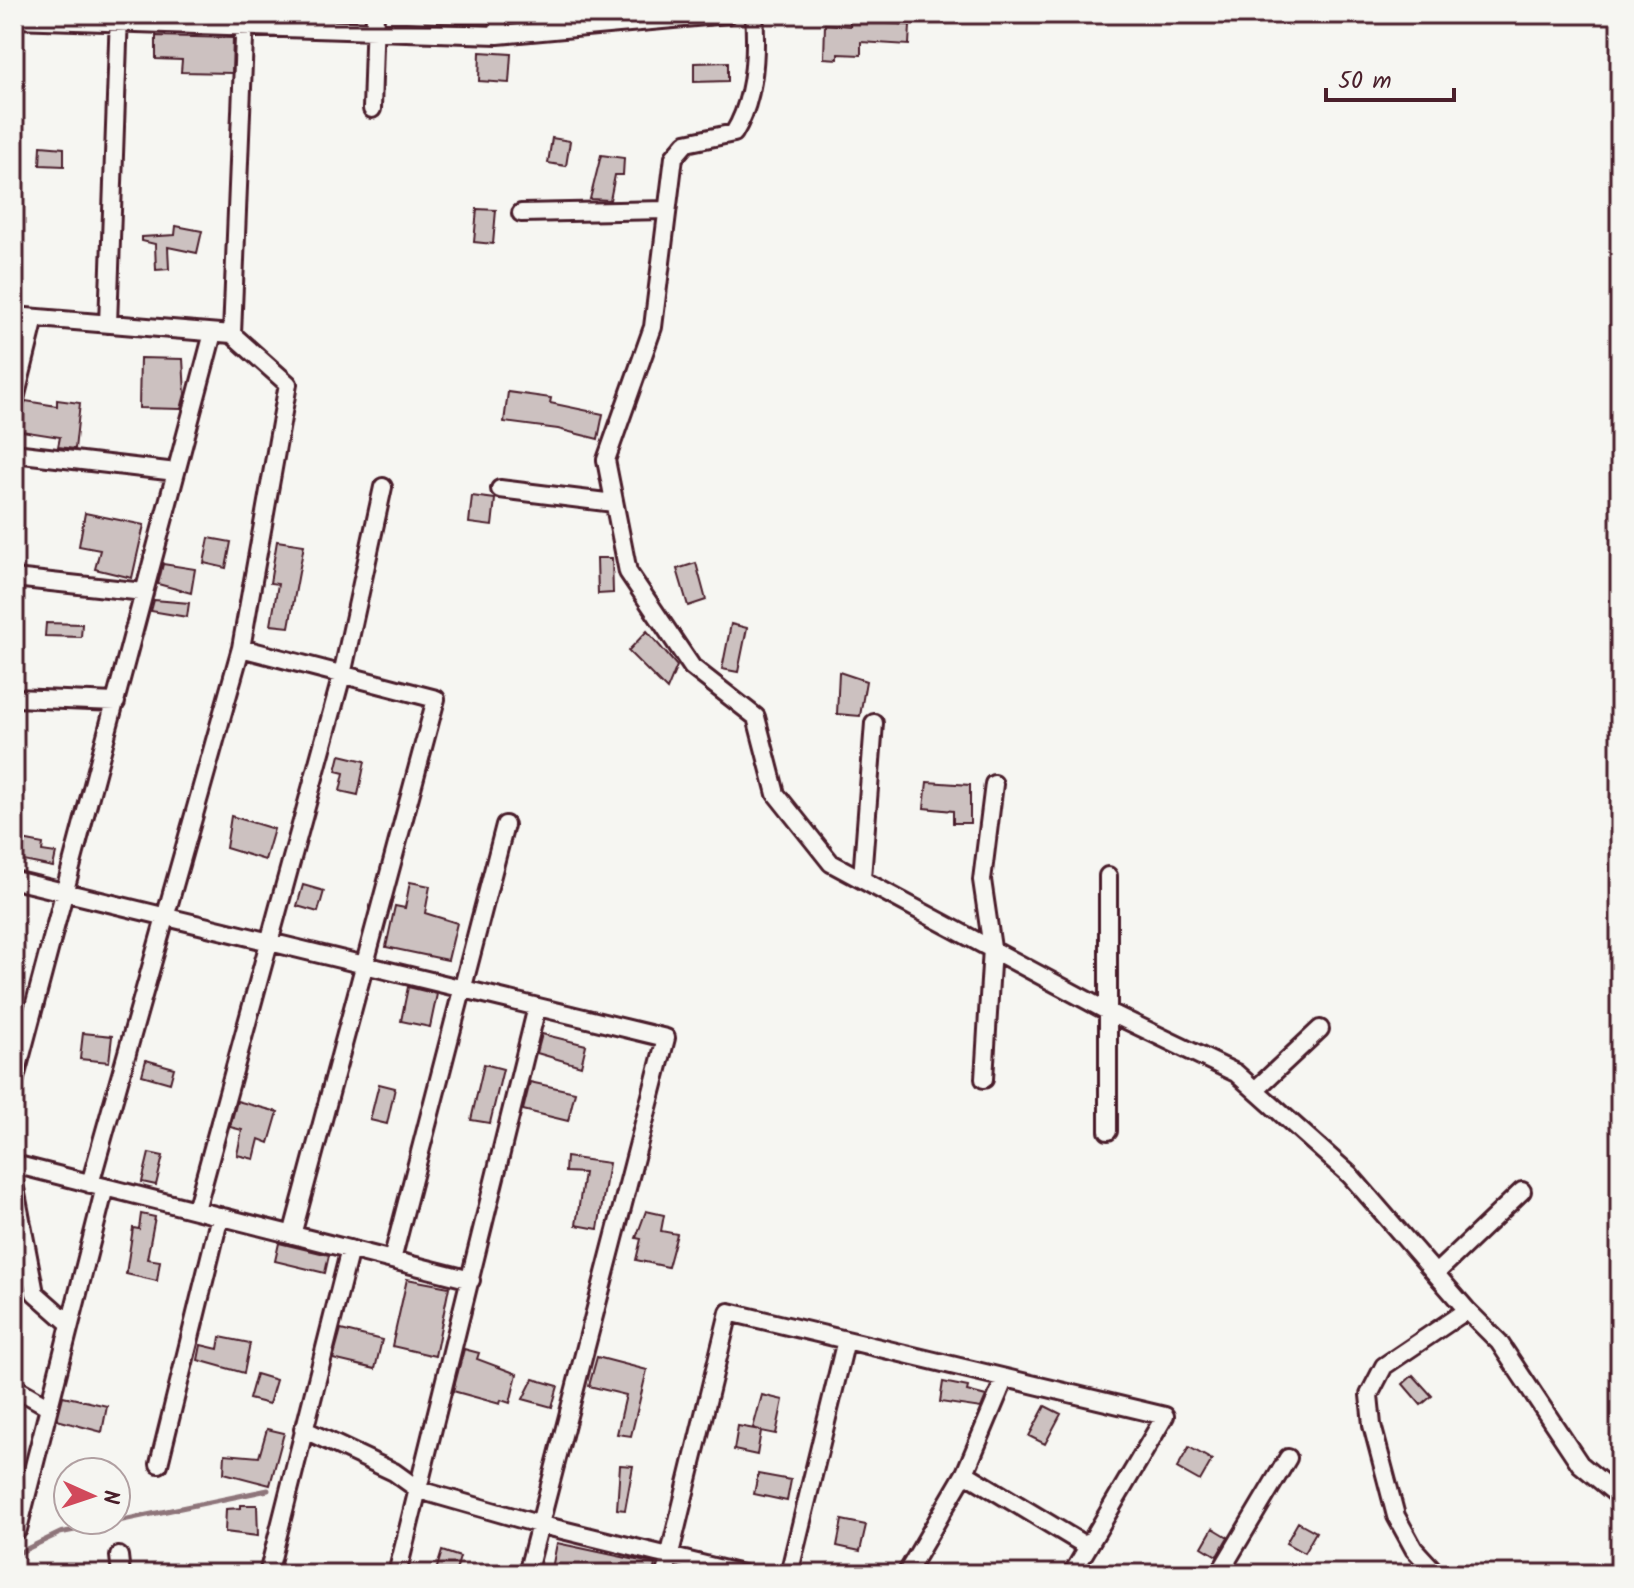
<svg xmlns="http://www.w3.org/2000/svg" width="1634" height="1588" viewBox="0 0 1634 1588" font-family="Kalam,sans-serif">
	<rect width="100%" height="100%" fill="#f6f6f2"/>
	<filter id="ink" filterUnits="userSpaceOnUse"><feTurbulence type="fractalNoise" baseFrequency=".0125" numOctaves="2"/><feDisplacementMap in="SourceGraphic" scale="16" xChannelSelector="R" yChannelSelector="G"/><feConvolveMatrix kernelMatrix="1 2 1 2 8 2 1 2 1" color-interpolation-filters="sRGB"/></filter>
	<g filter="url(#ink)">
		<g fill="none" stroke-linecap="round" stroke-linejoin="round">
			<path stroke="#8e747a" stroke-width="5" d="M 14,1555 L 60,1533 L 268,1490"/>
		</g>
		<path fill="#ccc1c0" stroke="#4a1f2b" stroke-width="2" d="M 850,20 L 910,25 L 909,45 L 861,42 L 861,55 L 838,54 L 838,59 L 824,58 L 825,24 L 850,26 Z
			M 156,36 L 233,38 L 232,73 L 181,72 L 182,60 L 156,59 Z
			M 480,52 L 511,54 L 509,83 L 479,81 Z
			M 728,62 L 728,81 L 694,82 L 694,63 Z
			M 552,138 L 570,141 L 566,166 L 548,163 Z
			M 41,146 L 64,148 L 64,166 L 40,165 Z
			M 601,155 L 624,158 L 623,175 L 615,175 L 610,200 L 590,199 Z
			M 477,209 L 496,210 L 493,244 L 474,242 Z
			M 176,226 L 202,231 L 197,253 L 168,247 L 169,269 L 156,270 L 155,244 L 142,241 L 142,237 L 175,235 Z
			M 140,358 L 183,359 L 185,394 L 181,409 L 139,408 Z
			M 508,392 L 551,398 L 550,403 L 603,414 L 598,439 L 558,429 L 504,422 Z
			M 57,400 L 80,403 L 75,449 L 58,447 L 60,437 L 15,430 L 18,413 L 26,401 L 57,406 Z
			M 472,496 L 495,499 L 492,526 L 469,523 Z
			M 85,513 L 144,525 L 132,578 L 95,569 L 100,550 L 79,546 Z
			M 209,538 L 231,542 L 226,568 L 204,563 Z
			M 277,541 L 304,545 L 289,627 L 271,625 L 278,584 L 270,583 Z
			M 597,558 L 612,558 L 613,593 L 598,594 Z
			M 696,563 L 706,600 L 688,606 L 677,569 Z
			M 163,564 L 195,569 L 191,593 L 158,584 Z
			M 154,600 L 189,603 L 187,617 L 151,611 Z
			M 46,623 L 82,624 L 81,637 L 45,636 Z
			M 731,624 L 747,628 L 738,672 L 722,669 Z
			M 647,631 L 677,666 L 667,690 L 628,651 Z
			M 839,672 L 866,681 L 860,716 L 837,714 Z
			M 340,755 L 365,761 L 358,795 L 340,791 L 344,773 L 336,771 Z
			M 927,782 L 970,785 L 970,823 L 953,823 L 953,811 L 924,808 Z
			M 231,816 L 274,829 L 265,860 L 226,848 Z
			M 17,839 L 43,844 L 42,851 L 56,853 L 53,867 L 14,859 Z
			M 410,882 L 430,886 L 425,913 L 457,923 L 448,960 L 386,947 L 395,906 L 405,908 Z
			M 303,885 L 324,891 L 318,912 L 297,906 Z
			M 408,987 L 437,994 L 430,1027 L 401,1021 Z
			M 83,1033 L 112,1036 L 109,1062 L 80,1059 Z
			M 542,1034 L 586,1045 L 581,1066 L 537,1053 Z
			M 146,1060 L 174,1068 L 170,1083 L 142,1075 Z
			M 484,1064 L 503,1069 L 490,1123 L 471,1120 Z
			M 530,1082 L 575,1092 L 568,1121 L 523,1110 Z
			M 379,1084 L 395,1088 L 387,1124 L 370,1120 Z
			M 237,1101 L 278,1112 L 269,1143 L 259,1139 L 254,1159 L 237,1155 L 242,1130 L 230,1127 Z
			M 149,1153 L 163,1156 L 156,1185 L 142,1182 Z
			M 566,1157 L 609,1163 L 598,1229 L 576,1225 L 584,1173 L 565,1172 Z
			M 646,1211 L 664,1215 L 661,1231 L 677,1234 L 668,1267 L 636,1260 L 641,1239 L 636,1238 Z
			M 141,1214 L 155,1217 L 147,1259 L 160,1261 L 157,1281 L 126,1274 L 133,1228 L 139,1229 Z
			M 279,1243 L 329,1255 L 325,1273 L 275,1261 Z
			M 407,1279 L 449,1287 L 435,1356 L 392,1346 Z
			M 341,1330 L 382,1340 L 375,1369 L 333,1359 Z
			M 220,1337 L 250,1343 L 244,1373 L 198,1360 L 201,1345 L 218,1349 Z
			M 464,1349 L 479,1353 L 477,1359 L 517,1374 L 510,1403 L 501,1400 L 500,1404 L 453,1391 Z
			M 597,1357 L 647,1370 L 631,1436 L 617,1434 L 626,1395 L 589,1386 Z
			M 256,1374 L 276,1380 L 269,1404 L 249,1399 Z
			M 1413,1375 L 1432,1396 L 1421,1405 L 1403,1384 Z
			M 533,1379 L 558,1386 L 552,1407 L 523,1399 Z
			M 943,1382 L 968,1387 L 967,1391 L 986,1396 L 981,1408 L 940,1402 Z
			M 762,1395 L 783,1400 L 776,1434 L 761,1431 L 757,1455 L 734,1450 L 738,1426 L 760,1430 L 753,1428 Z
			M 63,1396 L 107,1406 L 102,1432 L 57,1420 Z
			M 1045,1406 L 1061,1414 L 1045,1444 L 1029,1436 Z
			M 267,1429 L 284,1433 L 270,1485 L 224,1473 L 225,1454 L 259,1457 Z
			M 1189,1447 L 1212,1460 L 1200,1481 L 1177,1468 Z
			M 620,1465 L 633,1466 L 625,1510 L 617,1509 Z
			M 758,1474 L 791,1480 L 787,1501 L 754,1494 Z
			M 241,1505 L 257,1505 L 258,1536 L 225,1532 L 226,1509 L 241,1508 Z
			M 842,1520 L 866,1525 L 860,1551 L 837,1546 Z
			M 1298,1522 L 1316,1532 L 1304,1553 L 1286,1543 Z
			M 1213,1528 L 1228,1537 L 1217,1556 L 1202,1547 Z
			M 557,1543 L 655,1564 L 653,1574 L 551,1574 Z
			M 442,1551 L 460,1557 L 455,1574 L 435,1574 Z"/>
		<g fill="none" stroke-linecap="round" stroke-linejoin="round">
			<defs>
				<path id="minor" d="M 754,14 C 757,54 755,99 734,133 L 686,143 L 674,157 L 653,327 L 606,460 L 628,572 L 692,667 L 756,717 L 776,794 L 831,863 L 1105,1010 L 1236,1073 L 1350,1175 L 1467,1310 L 1499,1342 L 1580,1464 L 1620,1497
					M 14,19 L 498,35 L 728,14
					M 498,35 L 499,14
					M 372,109 L 375,14
					M 521,213 L 666,210
					M 14,316 L 232,334 L 288,384 L 241,648 L 90,1184
					M 108,324 L 119,14
					M 232,334 L 245,14
					M 14,403 L 35,318
					M 14,453 L 176,472
					M 500,489 L 614,503
					M 14,578 L 144,592
					M 241,648 L 436,699 L 292,1235
					M 14,698 L 116,702
					M 862,878 L 874,723
					M 14,880 L 666,1038 L 527,1574
					M 984,1079 L 992,948 L 982,880 L 994,784
					M 14,1082 L 213,333
					M 1255,1090 L 1320,1029
					M 1108,1131 L 1108,876
					M 14,1164 L 471,1280
					M 14,1183 L 35,1293 L 70,1324
					M 196,1210 L 342,675 L 383,487
					M 392,1260 L 505,825
					M 1437,1272 L 1522,1191
					M 14,1387 L 49,1407
					M 303,1429 L 394,1472 L 419,1490 L 538,1524 L 742,1574
					M 159,1464 L 220,1216
					M 965,1473 L 1088,1547
					M 18,1529 L 105,1187
					M 119,1556 L 121,1574
					M 268,1574 L 350,1249
					M 397,1574 L 537,1007
					M 665,1574 L 729,1312 L 1165,1416 L 1072,1574
					M 789,1574 L 846,1340
					M 906,1574 L 965,1473 L 1005,1378
					M 1219,1574 L 1288,1458
					M 1437,1574 L 1414,1549 L 1396,1516 L 1372,1425 L 1369,1395 L 1384,1366 L 1467,1310"/>
			</defs>
			<use href="#minor" stroke="#4a1f2b" stroke-width="22"/>
			<use href="#minor" stroke="#f6f6f2" stroke-width="16"/>
		</g>
	</g>
	<rect width="1634" height="1588" fill="none" stroke="#f6f6f2" stroke-width="48"/>
	<rect x="24" y="24" width="1586" height="1540" fill="none" stroke="#4a1f2b" stroke-width="3" filter="url(#ink)"/>
	<g transform="translate(92 1496) rotate(93)"><circle r="38" fill="#f6f6f2" stroke="#b1a0a2" stroke-width="2"/>
	<path d="M0-6L14 30L0 20L-14 30Z" fill="#d1495b"/>
	<text y="-12" font-size="22" font-weight="bold" text-anchor="middle" fill="#4a1f2b">N</text>
	</g>
	<path d="M1326 88v12h128v-12" fill="none" stroke="#4a1f2b" stroke-width="4"/>
	<text x="1338" y="88" font-size="24" fill="#4a1f2b" stroke="#f6f6f2" stroke-width="6" paint-order="stroke">50 m</text>
</svg>
